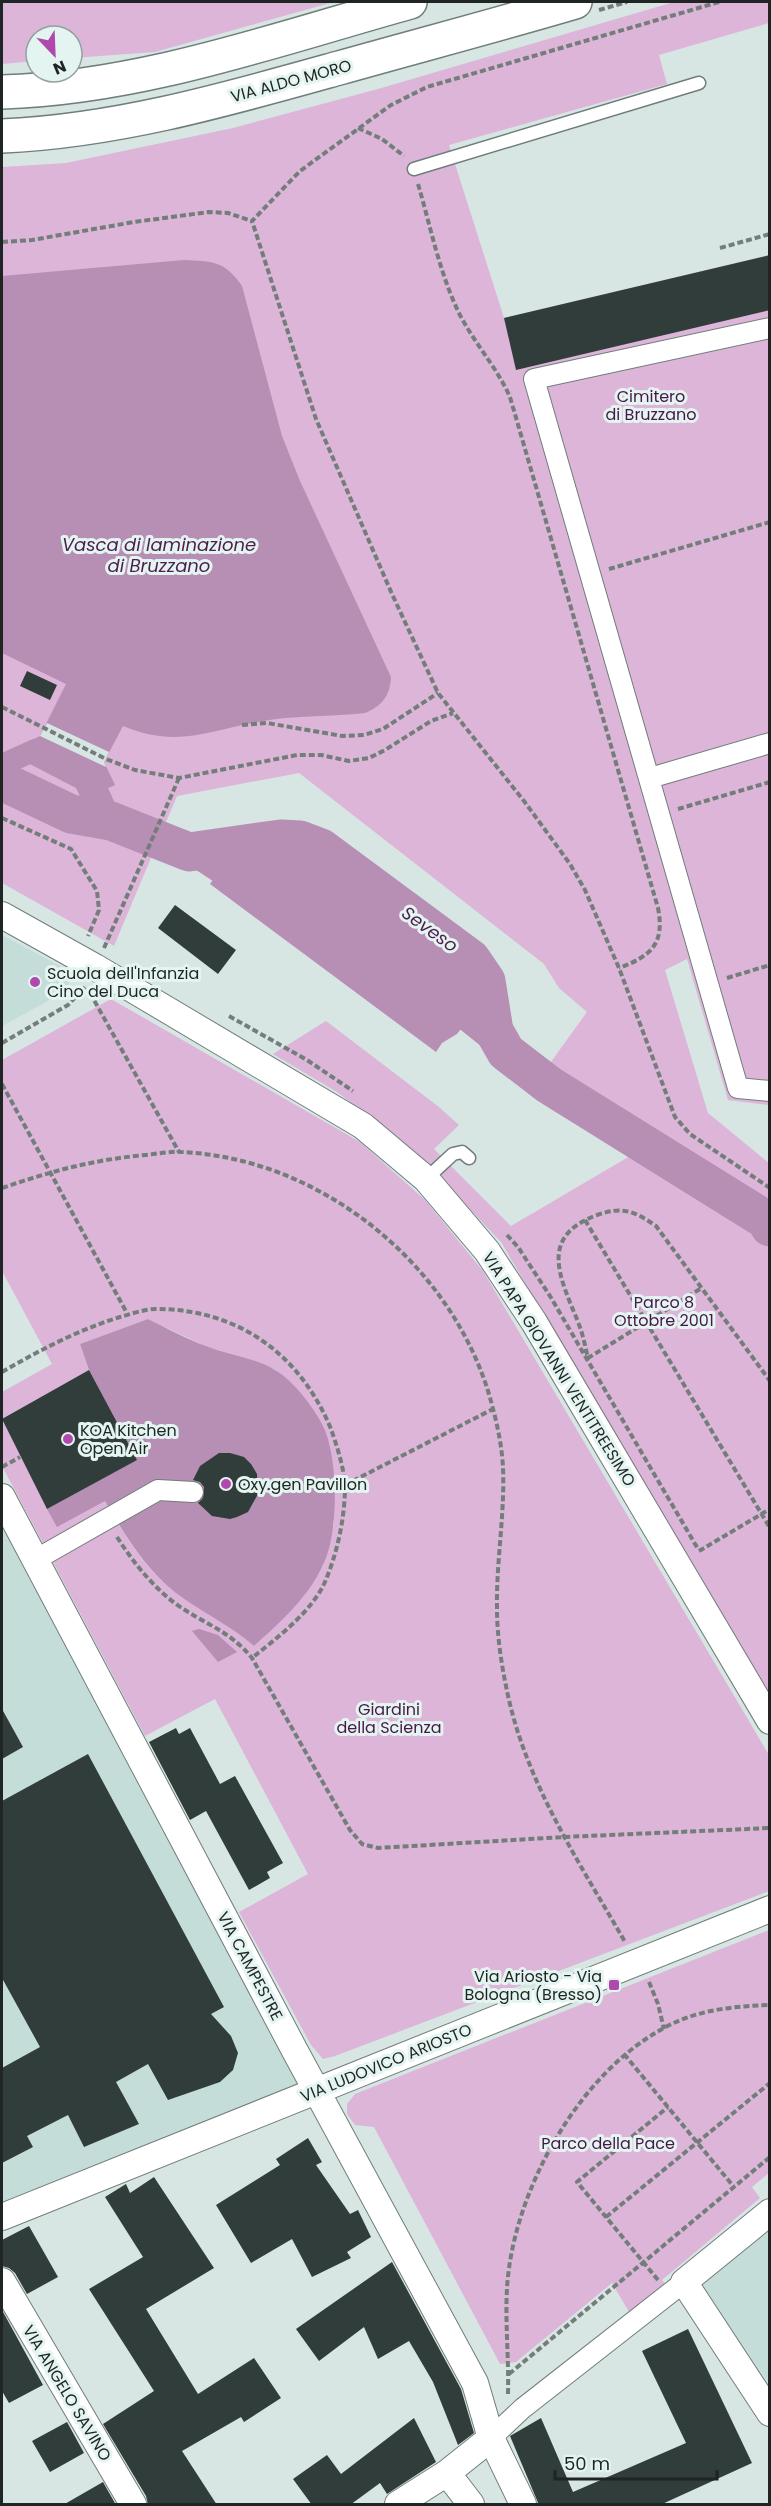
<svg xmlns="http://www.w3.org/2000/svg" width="771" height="2506" viewBox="0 0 771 2506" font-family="Poppins,sans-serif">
	<rect width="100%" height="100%" fill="#d7e6e3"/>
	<path fill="#c5ddd8" d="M 2,935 L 73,973 L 66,991 L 2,1026 Z
		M 2,1525 L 299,2084 L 2,2202 Z
		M 769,2229 L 769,2384 L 702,2284 Z"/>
	<path fill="#dcb5d9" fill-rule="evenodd" d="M 2,2 L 334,2 L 155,52 L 72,58 L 72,36 L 36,36 L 36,61 L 2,64 Z
		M 674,2 L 769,2 L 769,23 L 659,55 L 667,84 L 449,145 L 504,318 L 769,255 L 769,1105 L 728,1100 L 687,959 L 665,970 L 708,1113 L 769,1163 L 769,1697 L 501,1242 L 429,1167 L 388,1131 L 337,1092 L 273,1054 L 326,1021 L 439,1107 L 459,1125 L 434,1149 L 511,1226 L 630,1156 L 532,1088 L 587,1012 L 559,988 L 544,964 L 299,773 L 177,796 L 114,946 L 2,883 L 2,167 L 66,163 L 233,128 L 378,89 Z
		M 111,999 L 360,1142 L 425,1200 L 483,1271 L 769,1755 L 769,1891 L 335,2056 L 323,2059 L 311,2045 L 239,1912 L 308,1874 L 215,1699 L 145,1736 L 2,1466 L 2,1392 L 52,1364 L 2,1271 L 2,1060 ZM 148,1319 L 207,1347 L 246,1358 L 276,1370 L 335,1476 L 334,1524 L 323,1566 L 254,1646 C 230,1625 203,1612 178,1594 C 145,1571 125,1535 105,1501 L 137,1460 L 89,1370 L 80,1344 Z
		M 769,1930 L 769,2173 L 752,2187 L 760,2198 L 662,2280 L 668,2288 L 632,2317 L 612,2283 L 516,2362 L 500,2364 L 374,2127 L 355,2125 L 347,2114 L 347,2104 L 355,2094 Z"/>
	<path fill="#b78eb4" d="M 184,260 C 212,261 225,261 242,286 L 282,436 L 300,481 L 391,677 C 390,696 382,706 365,713 C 331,717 297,715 263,721 C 209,730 178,749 123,726 L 104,762 L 115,785 L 82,800 L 76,788 L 28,763 L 19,746 L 40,736 L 66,684 L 2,653 L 2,276 Z
		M 282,853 L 304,855 L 325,867 L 463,971 L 469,980 L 477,998 L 477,1008 L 457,1034 L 442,1043 L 436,1052 L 210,884 L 226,862 Z
		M 148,1319 C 167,1328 186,1339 206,1346 C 228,1355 253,1357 275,1370 C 293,1380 319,1413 326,1433 C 338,1466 339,1535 322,1567 C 306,1600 280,1622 254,1646 C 230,1625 201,1612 176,1593 C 145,1569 125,1535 105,1501 L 57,1527 L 47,1509 L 136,1460 L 89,1370 L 80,1344 Z
		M 199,1629 L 218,1635 L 237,1652 L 218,1662 L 192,1631 Z"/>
	<path fill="#d7e6e3" d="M 47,723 L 109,752 L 104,762 L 106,767 L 40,736 Z"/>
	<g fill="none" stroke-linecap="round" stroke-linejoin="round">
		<path stroke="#b78eb4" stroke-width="22" d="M 2,765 L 35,750 L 50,757
			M 80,770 L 90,775 L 111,821
			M 189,852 L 245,889
			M 441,1006 L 467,1021 L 506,1052"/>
		<path stroke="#b78eb4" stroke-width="39" d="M 2,781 L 71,814 L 111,821 L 189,852 L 281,839 L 300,840 L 321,848 L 471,959 L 486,981 L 494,1031 L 506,1052 L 549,1085 L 766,1220 L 770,1227"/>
	</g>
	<path fill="#303d3a" d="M 770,255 L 770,310 L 516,370 L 504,318 Z
		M 27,671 L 57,685 L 50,700 L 20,686 Z
		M 175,905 L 236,950 L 218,974 L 158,928 Z
		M 89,1370 L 137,1460 L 47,1509 L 2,1419 Z
		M 219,1453 L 230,1453 L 244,1457 L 251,1464 L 257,1474 L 258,1494 L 248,1512 L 237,1517 L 230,1519 L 212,1516 L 198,1503 L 203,1498 L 204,1487 L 200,1482 L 193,1480 L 200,1466 Z
		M 2,1709 L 23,1747 L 2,1759 Z
		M 176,1728 L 179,1734 L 190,1728 L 220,1784 L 235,1776 L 283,1863 L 267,1872 L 270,1878 L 249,1890 L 206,1811 L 190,1820 L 149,1742 Z
		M 88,1754 L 224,2007 L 211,2014 L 231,2036 L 238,2053 L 233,2070 L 220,2082 L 168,2100 L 148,2064 L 116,2082 L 139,2124 L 84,2147 L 68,2115 L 27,2136 L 33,2147 L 2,2163 L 2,2068 L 40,2047 L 2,1978 L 2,1801 Z
		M 308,2138 L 322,2162 L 316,2165 L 350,2214 L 358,2210 L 371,2237 L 347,2252 L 351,2258 L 312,2277 L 292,2239 L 251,2263 L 216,2205 L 280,2165 L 276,2159 Z
		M 154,2177 L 214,2268 L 146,2309 L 198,2394 L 254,2358 L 281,2398 L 244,2422 L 241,2417 L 182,2451 L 217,2505 L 148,2505 L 146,2496 L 103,2424 L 154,2391 L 89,2289 L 143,2257 L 105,2197 L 126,2184 L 130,2193 Z
		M 29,2226 L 58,2277 L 27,2294 L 15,2273 L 9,2268 L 2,2266 L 2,2240 Z
		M 392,2262 L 461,2389 L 474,2433 L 458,2445 L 433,2382 L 409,2341 L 378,2359 L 364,2327 L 319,2361 L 296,2329 Z
		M 2,2310 L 43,2385 L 9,2403 L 2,2391 Z
		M 688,2329 L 752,2463 L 660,2505 L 539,2505 L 510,2436 L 541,2418 L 573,2492 L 686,2443 L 642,2351 Z
		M 414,2418 L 436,2462 L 387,2494 L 380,2483 L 350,2505 L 312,2505 L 293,2479 L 327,2455 L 341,2474 Z
		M 67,2422 L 84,2453 L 50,2472 L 32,2441 Z
		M 103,2482 L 116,2505 L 63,2505 Z"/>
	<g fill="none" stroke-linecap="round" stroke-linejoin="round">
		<defs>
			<path id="service" d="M 414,169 L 699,83
				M 426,1179 L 453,1154 L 462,1152 L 469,1158"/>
			<path id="pedestrian" d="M 770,328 L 534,379 L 738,1088 L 770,1091
				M 650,778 L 770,743
				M 35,1560 L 158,1490 L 193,1492
				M 491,2438 L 523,2408 L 684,2282"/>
			<path id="minor" d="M 2,915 L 95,967 L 363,1126 L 426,1179 L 487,1251 L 534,1322 L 770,1721
				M 2,1497 L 295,2051 L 475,2383 L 491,2438 L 523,2504
				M 770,2212 L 684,2282 L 770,2413
				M 2,2217 L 770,1909
				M 2,2281 L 133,2504
				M 447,2473 L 471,2504
				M 398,2504 L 447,2473 L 491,2438"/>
			<path id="secondary" d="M 2,92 C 141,88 277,39 410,2
				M 2,136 C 117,131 228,99 339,68 C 417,46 497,25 575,2"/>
		</defs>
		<use href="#service" stroke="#707e7b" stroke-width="15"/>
		<use href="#pedestrian" stroke="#707e7b" stroke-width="22"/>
		<use href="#minor" stroke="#707e7b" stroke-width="28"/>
		<use href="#secondary" stroke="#707e7b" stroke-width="36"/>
		<path stroke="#737d7a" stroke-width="4" stroke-dasharray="6 3" stroke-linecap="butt" d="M 719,2 L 427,87 L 391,105 L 300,171 L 252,221 L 316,419 L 392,594 L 438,693 L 524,801 L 570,864 L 585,890 L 619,968 L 675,1117 L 690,1134 L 770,1188
			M 599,10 L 627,2
			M 358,128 L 382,139 L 404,156
			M 418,184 C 431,228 440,276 461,317 C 476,345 497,368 510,397 L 658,908 C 665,944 651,956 619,968
			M 2,242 L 32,240 L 134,222 L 209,212 L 228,213 L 252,221
			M 720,248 L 770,234
			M 609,569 L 770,522
			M 2,707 L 106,759 L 135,770 L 179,778 L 297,755 L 321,755 L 349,761 L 369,758 L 385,750 L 431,721 L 453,713
			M 242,725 L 267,723 L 342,736 L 364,735 L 383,729 L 438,693
			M 678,809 L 770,782
			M 2,818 L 71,849 L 97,891 L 99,910 L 88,936
			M 104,948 L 179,778
			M 727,978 L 770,965
			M 90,993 L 179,1152
			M 229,1016 L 307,1060 L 353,1091
			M 2,1043 L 68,1005 L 85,987
			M 2,1084 L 128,1315
			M 2,1188 C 52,1171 92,1160 145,1155 C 157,1154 169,1151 181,1152 C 324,1158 459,1270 493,1409 C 498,1427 502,1449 503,1467 C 505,1515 496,1562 497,1609 C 497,1634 501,1662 506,1686 C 524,1780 578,1860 625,1942
			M 585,1220 L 770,1528
			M 507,1235 L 518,1247 L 550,1296 L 698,1549
			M 700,1289 L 588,1358 C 585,1346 583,1334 578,1322 C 561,1279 537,1237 597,1215 C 623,1206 634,1211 656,1226 L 770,1381
			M 2,1372 C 40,1350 78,1330 120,1317 C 131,1314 145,1309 156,1309 C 238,1309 300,1354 331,1429 C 337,1446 344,1468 345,1486 C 345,1518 337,1555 324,1584 C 310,1613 277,1638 252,1658
			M 2,1467 L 20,1457
			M 345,1485 L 493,1409
			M 117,1537 C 133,1562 152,1586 176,1604 C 204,1624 229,1630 252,1658 L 350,1830 L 362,1844 L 378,1848 L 564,1837 L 770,1828
			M 699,1551 L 770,1509
			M 649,1982 L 658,2004 L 664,2029
			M 624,2054 L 734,2187
			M 606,2217 L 770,2083
			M 658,2280 L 577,2182 L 668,2107
			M 509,2374 L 770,2157
			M 508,2394 C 509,2359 505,2323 507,2288 C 513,2189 583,2064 676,2022 C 705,2009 738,2006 770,2005"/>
		<use href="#service" stroke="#fff" stroke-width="12"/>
		<use href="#pedestrian" stroke="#fff" stroke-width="20"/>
		<use href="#minor" stroke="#fff" stroke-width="26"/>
		<use href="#secondary" stroke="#fff" stroke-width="33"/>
	</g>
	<g fill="#af49ad" stroke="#e4f4f0" stroke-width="2">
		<circle cx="35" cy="982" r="6"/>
		<circle cx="68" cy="1439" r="6"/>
		<circle cx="226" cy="1484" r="6"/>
		<rect x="608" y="1979" width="12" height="12" rx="3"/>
	</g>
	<g text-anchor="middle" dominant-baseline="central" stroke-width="6" stroke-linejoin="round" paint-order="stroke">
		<g font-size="16" fill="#1f2523" stroke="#e4f4f0">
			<text transform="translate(291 81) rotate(-15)">VIA ALDO MORO</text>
			<text transform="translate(559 1369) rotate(58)">VIA PAPA GIOVANNI VENTITREESIMO</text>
			<text transform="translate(250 1966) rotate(62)">VIA CAMPESTRE</text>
			<text transform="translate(386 2063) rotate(-22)">VIA LUDOVICO ARIOSTO</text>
			<text transform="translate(67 2393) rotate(59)">VIA ANGELO SAVINO</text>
		</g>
		<g font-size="16" fill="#481647" stroke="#e4f4f0">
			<text x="651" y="396">Cimitero<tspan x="651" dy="18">di Bruzzano</tspan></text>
			<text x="664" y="1302">Parco 8<tspan x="664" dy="18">Ottobre 2001</tspan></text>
			<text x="389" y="1709">Giardini<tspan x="389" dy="18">della Scienza</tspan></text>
			<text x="608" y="2143">Parco della Pace</text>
		</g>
		<g font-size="16" fill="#1f2523" stroke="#e4f4f0" text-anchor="start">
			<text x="47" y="973">Scuola dell'Infanzia<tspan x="47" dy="18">Cino del Duca</tspan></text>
			<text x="80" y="1430">KOA Kitchen<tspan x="80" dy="18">Open Air</tspan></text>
			<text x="238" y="1484">Oxy.gen Pavillon</text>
			<text x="602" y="1976" text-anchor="end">Via Ariosto - Via<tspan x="602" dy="18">Bologna (Bresso)</tspan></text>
		</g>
		<g font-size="18" font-style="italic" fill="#4e1c4d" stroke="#e4f4f0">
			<text x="159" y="544">Vasca di laminazione<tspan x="159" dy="21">di Bruzzano</tspan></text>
			<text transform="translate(430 929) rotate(36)">Seveso</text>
		</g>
	</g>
	<rect width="771" height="2506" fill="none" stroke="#1f2523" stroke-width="6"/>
	<g transform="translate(54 54) rotate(157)"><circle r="28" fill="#e4f4f0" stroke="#95a19e" stroke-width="1.5"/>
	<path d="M0-4.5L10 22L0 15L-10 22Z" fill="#af49ad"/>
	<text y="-9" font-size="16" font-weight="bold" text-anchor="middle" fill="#1f2523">N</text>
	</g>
	<path d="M555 2470v9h162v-9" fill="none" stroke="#1f2523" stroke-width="3"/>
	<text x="564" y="2470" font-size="18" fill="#1f2523" stroke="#e4f4f0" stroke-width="4.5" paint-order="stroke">50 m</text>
</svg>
